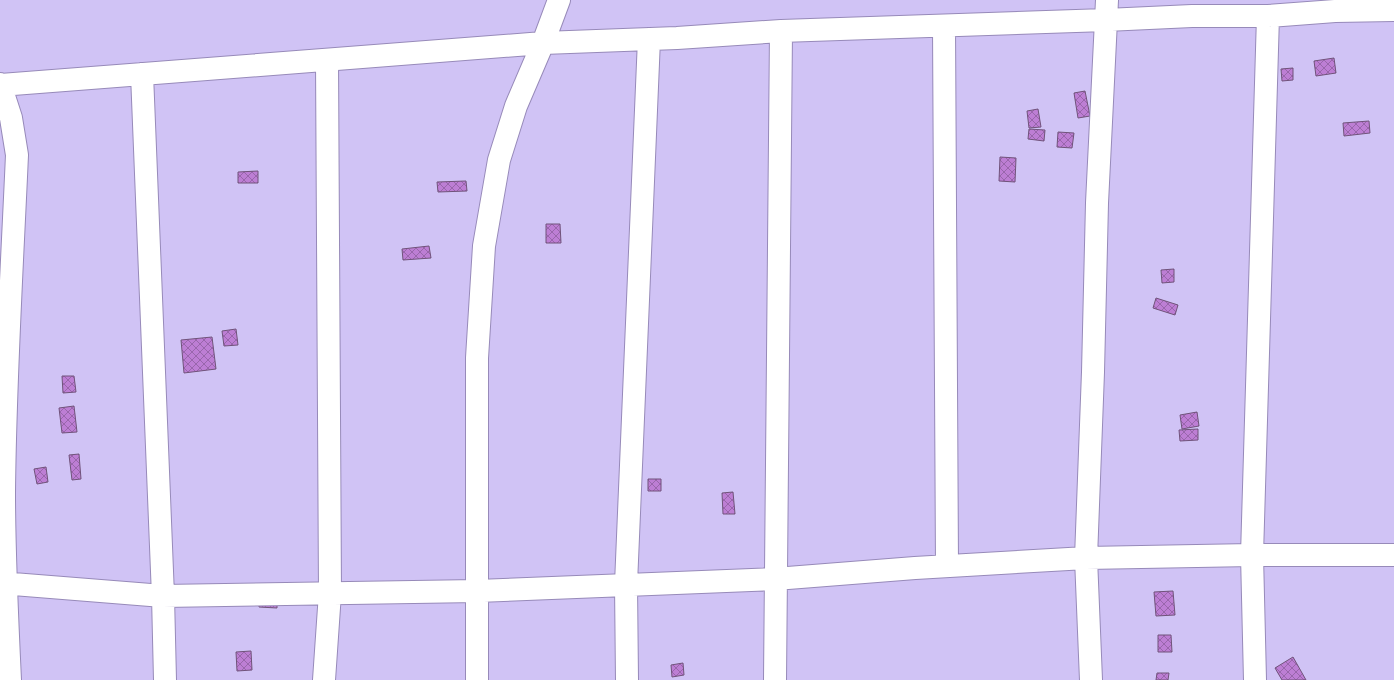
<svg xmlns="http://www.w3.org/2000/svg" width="1394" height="680" viewBox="0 0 1394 680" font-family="'Nunito Sans',sans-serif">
	<defs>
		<pattern id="building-cross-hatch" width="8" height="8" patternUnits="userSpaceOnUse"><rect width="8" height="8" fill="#bd7ed4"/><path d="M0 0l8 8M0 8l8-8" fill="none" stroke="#9966ac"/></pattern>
	</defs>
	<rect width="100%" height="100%" fill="#d0c3f5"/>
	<path fill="url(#building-cross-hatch)" stroke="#70537a" d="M 1334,58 L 1336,73 L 1316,76 L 1314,61 Z
		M 1293,68 L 1293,80 L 1282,81 L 1281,69 Z
		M 1085,91 L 1090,116 L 1078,118 L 1074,93 Z
		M 1038,109 L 1041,127 L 1029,128 L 1027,111 Z
		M 1369,121 L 1370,133 L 1344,136 L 1343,123 Z
		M 1029,129 L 1045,130 L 1044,141 L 1028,139 Z
		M 1058,132 L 1074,133 L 1072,148 L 1057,147 Z
		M 1000,157 L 1016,158 L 1015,182 L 999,181 Z
		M 258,171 L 258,183 L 238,183 L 238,172 Z
		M 466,181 L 467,191 L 438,192 L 437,182 Z
		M 546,224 L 560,224 L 561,243 L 546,243 Z
		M 429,246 L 431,258 L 403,260 L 402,249 Z
		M 1174,269 L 1174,282 L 1162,283 L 1161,270 Z
		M 1156,298 L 1178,305 L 1175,315 L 1153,308 Z
		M 236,329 L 238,345 L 224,346 L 222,331 Z
		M 212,337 L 216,369 L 184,373 L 181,340 Z
		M 62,376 L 74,376 L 76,392 L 63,393 Z
		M 74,406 L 77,432 L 62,433 L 59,408 Z
		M 1197,412 L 1199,426 L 1182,429 L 1180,415 Z
		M 1198,429 L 1198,440 L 1180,441 L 1179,430 Z
		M 79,454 L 81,479 L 72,480 L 69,455 Z
		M 46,467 L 48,482 L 37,484 L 34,469 Z
		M 648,479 L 661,479 L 661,491 L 648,491 Z
		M 733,492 L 735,514 L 723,514 L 722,493 Z
		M 1173,591 L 1175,615 L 1156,616 L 1154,592 Z
		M 259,596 L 277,597 L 277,608 L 259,607 Z
		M 1158,635 L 1171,635 L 1172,652 L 1158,652 Z
		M 251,651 L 252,670 L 237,671 L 236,652 Z
		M 1293,657 L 1306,680 L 1282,680 L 1275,668 Z
		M 683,663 L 684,675 L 672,677 L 671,665 Z
		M 1157,673 L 1169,673 L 1168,680 L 1156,680 Z"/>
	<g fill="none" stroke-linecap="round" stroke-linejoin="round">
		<defs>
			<path id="minor" d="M 944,26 L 947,566
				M 142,74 L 163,596 L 165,680
				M 0,84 L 11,118 L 17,155 C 12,267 5,380 4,493 C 4,555 7,618 10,680
				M 0,85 L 543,43 L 677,38 L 781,31 L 1106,20 L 1192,16 L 1268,16 L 1335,11 L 1394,10
				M 0,583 L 163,596 L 477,591 L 775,579 L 915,568 L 1086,558 L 1252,555 L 1394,555
				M 324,680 L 330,593 L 327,60
				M 477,680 L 477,358 L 484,246 L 499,160 L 516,106 L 543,43 L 559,0
				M 627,680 L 626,584 L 649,39
				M 775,680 L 781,31
				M 1091,680 L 1086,558 L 1093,372 L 1097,203 L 1107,0
				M 1255,680 L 1252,555 L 1268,16"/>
		</defs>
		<use href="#minor" stroke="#978ab9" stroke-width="24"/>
		<use href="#minor" stroke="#fff" stroke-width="22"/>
	</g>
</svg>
